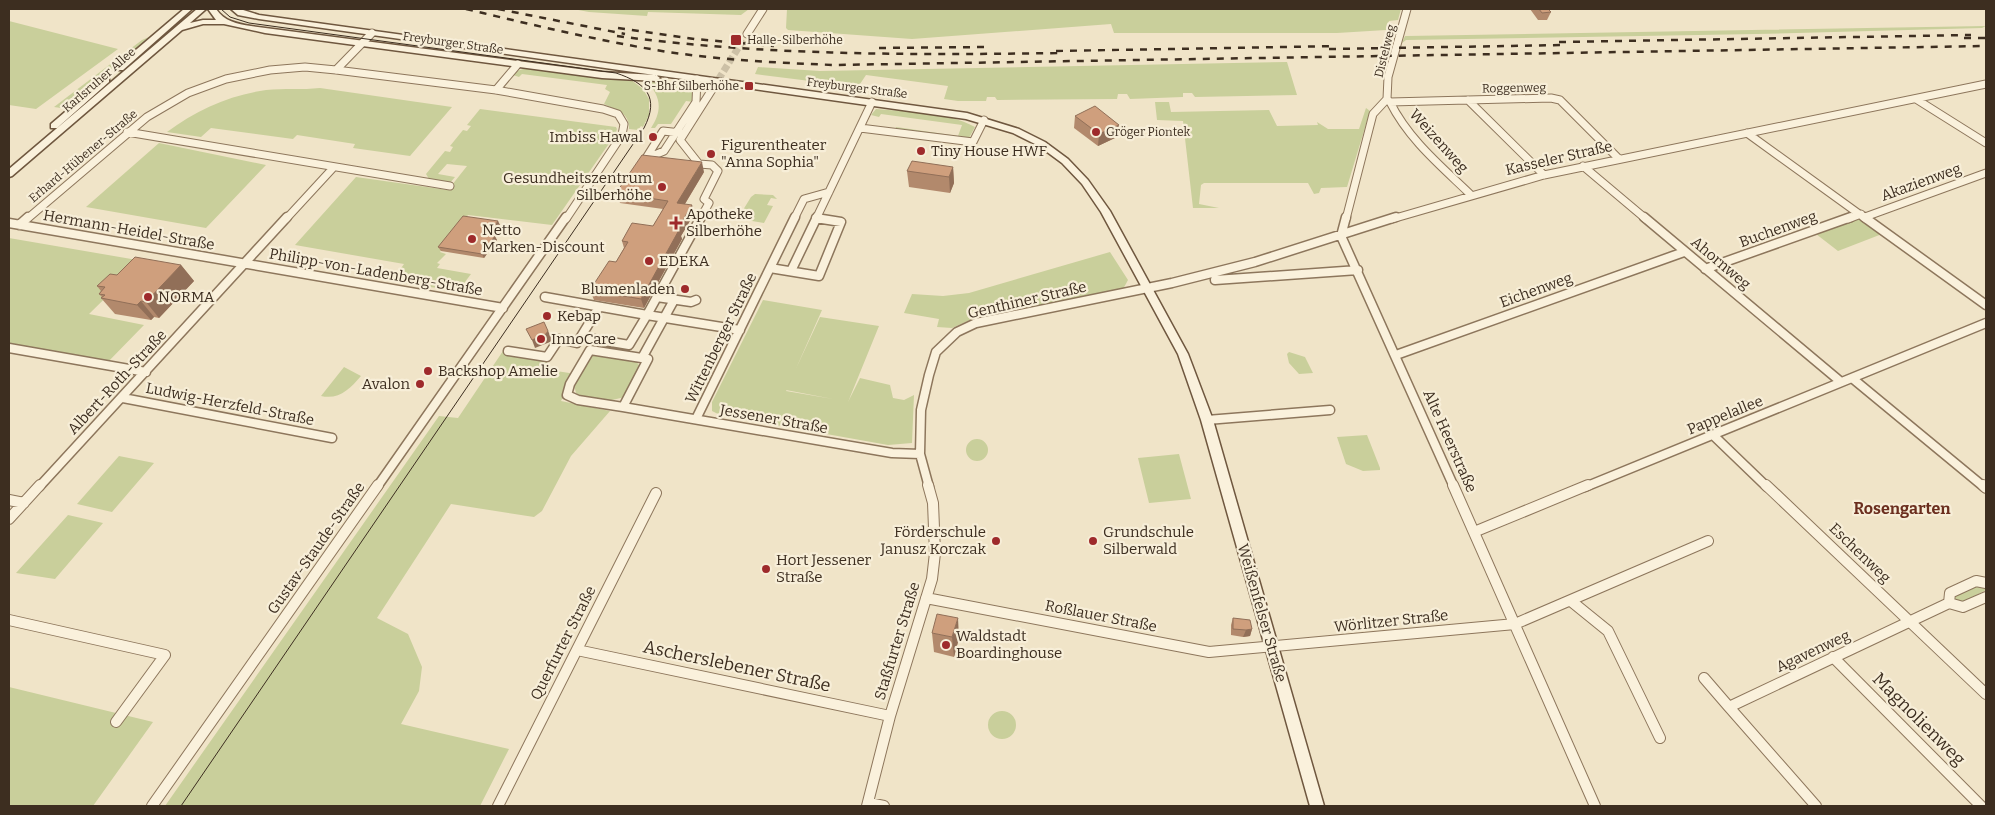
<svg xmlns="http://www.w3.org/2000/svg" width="1995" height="815" viewBox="0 0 1995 815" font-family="Bitter,serif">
	<rect width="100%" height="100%" fill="#f0e4c8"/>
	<path fill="#c9cf9b" d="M 573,9 L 749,9 L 741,15 L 648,12 L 647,16 L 589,12 Z
		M 787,9 L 1401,9 L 1398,20 L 1389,21 L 1386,30 L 1337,33 L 1114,33 L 1111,24 L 912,39 L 788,30 L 786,28 Z
		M 183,16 L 189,17 L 79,111 L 76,111 Z
		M 9,21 L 114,48 L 118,49 L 36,109 L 9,105 Z
		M 1986,26 L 1982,28 L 1757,34 L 1406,40 L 1402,43 L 1405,36 L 1407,36 Z
		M 149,37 L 68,109 L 54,107 L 142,40 Z
		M 1287,62 L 1297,95 L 1195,97 L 1192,93 L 1183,93 L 1183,97 L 1130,99 L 1127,94 L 1118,94 L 1117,99 L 997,100 L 995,97 L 987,97 L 986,101 L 958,101 L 944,99 L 948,86 L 866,75 L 858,87 L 755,74 L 758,67 L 820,71 Z
		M 526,68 L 630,79 L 643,89 L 649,99 L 649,115 L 643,127 L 641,126 L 638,130 L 629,129 C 630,112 615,110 604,104 L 610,92 L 605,89 L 607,85 L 522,74 L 519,77 L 513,75 L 517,71 Z
		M 645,80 L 694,83 L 693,102 L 686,101 L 671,124 L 658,124 L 655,128 L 651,128 C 663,110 661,95 645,80 Z
		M 320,88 L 452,107 L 410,156 L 353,148 L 355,144 L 297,135 L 293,139 L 211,128 L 201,137 L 167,132 C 196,110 230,95 266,90 C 284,88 302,90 320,88 Z
		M 1155,102 L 1169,102 L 1171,112 L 1269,110 L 1277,126 L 1318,125 L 1317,122 L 1328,129 L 1359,129 L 1366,108 L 1370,111 L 1347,187 L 1321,188 L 1319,193 L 1314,194 L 1308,183 L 1204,183 L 1201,185 L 1199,204 L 1219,208 L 1193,208 L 1183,121 L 1157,120 Z
		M 480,109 L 616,127 L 617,129 L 615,135 L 552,225 L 468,215 L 440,252 L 446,254 L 437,263 L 440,264 L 437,268 L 471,274 L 459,290 L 456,291 L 392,281 L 404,264 L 295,245 L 356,177 L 448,190 L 467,166 L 447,164 L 438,174 L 455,177 L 449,184 L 429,179 L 426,174 L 445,151 L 450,152 L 453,147 L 450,146 L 463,130 L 467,131 L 471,126 L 467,125 Z
		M 876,109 C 908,112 946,111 975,127 L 969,138 L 895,131 L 896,127 L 958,136 L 962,125 L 881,114 L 879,117 L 871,115 Z
		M 159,143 L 266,165 L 206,228 L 86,207 Z
		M 755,194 L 773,195 L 777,199 L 771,198 L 767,205 L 773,206 L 764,223 L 734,218 L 732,215 L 743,210 L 751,197 Z
		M 1861,218 L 1882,234 L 1838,251 L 1816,234 Z
		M 9,238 L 143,261 L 89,314 L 144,325 L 105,365 L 9,344 Z
		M 1110,252 L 1128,280 L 1122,291 L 972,319 L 952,328 L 937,327 L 939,319 L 904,313 L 912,294 L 943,296 L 969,293 Z
		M 763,300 L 822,310 L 786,391 L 833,399 L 786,390 L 820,317 L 879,326 L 848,402 L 860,378 L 890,385 L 893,398 L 904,400 L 914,395 L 912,443 L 888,445 L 720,415 L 712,411 L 712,402 Z
		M 505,348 L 552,354 L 543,369 L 576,374 L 561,401 L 610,411 L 571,456 L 542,511 L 534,517 L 451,504 L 377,618 L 408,634 L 422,667 L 419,691 L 401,724 L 509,749 L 480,806 L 165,806 L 439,416 L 458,418 Z
		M 1289,352 L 1305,357 L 1313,373 L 1299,374 L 1289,363 L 1287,354 Z
		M 596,354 L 635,359 L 640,367 L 627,396 C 610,402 590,404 576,393 L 574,385 L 590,357 Z
		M 344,367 L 361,376 C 350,389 339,400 321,396 Z
		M 1367,435 L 1380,468 L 1380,470 L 1363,471 L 1346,464 L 1337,437 Z
		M966 450a11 11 0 1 1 22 0a11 11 0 1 1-22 0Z
		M 1179,454 L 1191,499 L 1149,503 L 1138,458 Z
		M 119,456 L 154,463 L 112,512 L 77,504 Z
		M 68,515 L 103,523 L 55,579 L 16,573 Z
		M 1980,585 L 1986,588 L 1986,590 L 1961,603 L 1954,598 L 1955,596 Z
		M 9,687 L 153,722 L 93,806 L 9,806 Z
		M988 725a14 14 0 1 1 28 0a14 14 0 1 1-28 0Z"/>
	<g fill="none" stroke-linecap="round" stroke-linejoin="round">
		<path stroke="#ccc0a6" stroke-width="7" stroke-dasharray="7 3" stroke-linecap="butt" d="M 713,88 L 747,34"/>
		<defs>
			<path id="street-far2" d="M 747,34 L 763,9
				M 336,70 L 372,33
				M 496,90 L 518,64
				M 1387,99 L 1390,102 L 1551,98 L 1560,100 L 1619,159
				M 1387,99 L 1388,77 L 1407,9
				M 1916,99 L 1986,143
				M 1468,100 L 1544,175
				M 1390,102 C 1409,140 1441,166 1471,195
				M 860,128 L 973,142 L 984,120
				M 127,132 L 450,186
				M 1747,133 L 1866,219
				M 646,158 L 663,131 L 681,133
				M 645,159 L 664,151 L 696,102 L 697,79
				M 1583,166 L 1646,219
				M 1865,217 L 1986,173
				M 816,218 L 820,219
				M 27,219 L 147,117 L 188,93 L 226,79 L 270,70 L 305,67 L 336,70 L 496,90 L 603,109 L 618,114 L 624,124 L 622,135 L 566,219
				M 286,219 L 333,168
				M 700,219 L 709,203 L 704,199 L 718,171 L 712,165 L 699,164 L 680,140 L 713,88
				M 794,219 L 804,199 L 829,192
				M 816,219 L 872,102
				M 1346,219 L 1373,114 L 1387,99
				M 1392,219 L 1544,175 L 1986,84
				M 1848,219 L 1861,214"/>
			<path id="street-far1" d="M 1346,217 L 1341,236 L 1454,487
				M 1644,217 L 1841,382
				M 1864,217 L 1986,305
				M 9,223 L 503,308
				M 19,225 L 28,217
				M 770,268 L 819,276 L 841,222 L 816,218
				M 1705,269 L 1851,217
				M 791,271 L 817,217
				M 1215,280 L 1358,270
				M 545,297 L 647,315 L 701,217
				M 657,297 L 691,302 L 696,300
				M 581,337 L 629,345 L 647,315 L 740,330
				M 9,348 L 146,372
				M 590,350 L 648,359 L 623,407 L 578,400 L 567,395 L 570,384 Z
				M 508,351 L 547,357 L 559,339 L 577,343 L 599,307
				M 1396,355 L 1684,252
				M 642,358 L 674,300
				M 1852,378 L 1984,487
				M 123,398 L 332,438
				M 623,407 L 892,453 L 920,454
				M 696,419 L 795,217
				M 1207,420 L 1330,410
				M 1713,435 L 1767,487
				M 39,487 L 287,217
				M 377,487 L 566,217
				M 929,487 L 920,454 L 921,410 L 929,375 L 936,352 L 957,332 L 976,323 L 1172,283 L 1255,262 L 1396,217
				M 1585,487 L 1986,323"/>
			<path id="street" d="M 1453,485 L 1595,806
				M 1766,485 L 1986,694
				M 1983,485 L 1986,488
				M 9,500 L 24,503
				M 9,519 L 40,485
				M 1474,532 L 1588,485
				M 926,598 L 1209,652 L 1515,624 L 1708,541
				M 1571,601 L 1608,631 L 1660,738
				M 1949,603 L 1950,593 L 1976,581 L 1986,583
				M 9,620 L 165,655 L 116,722
				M 577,650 L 890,716
				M 1833,657 L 1981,806
				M 1704,678 L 1729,707
				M 869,803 L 884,806
				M 152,806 L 378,485
				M 498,806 L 656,493
				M 867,806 L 890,716 L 932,579 L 935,553 L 933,503 L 928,485
				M 1816,806 L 1729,707 L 1949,603 L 1963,607 L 1986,597"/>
			<path id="secondary" d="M 184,9 L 192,9 L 123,70 L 117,70 L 117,66 Z
				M 197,9 L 206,9 L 190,23 L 203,20 L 216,20 L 208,9 L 216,9 C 224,21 237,24 251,26 L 602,72 L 656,75 L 660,78 L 656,81 L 602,78 L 265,33 L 224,24 L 203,24 L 182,30 L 12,176 L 9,177 L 9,169 Z
				M 231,9 L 240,9 L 259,15 L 967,113 L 1019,129 L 1045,142 L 1068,159 L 1088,180 L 1110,211 L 1188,354 L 1213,420 L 1324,806 L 1310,806 L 1201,420 L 1178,354 L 1101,212 L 1082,184 L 1062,163 L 1039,146 L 1013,133 L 966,119 L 259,19 L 238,15 Z
				M 106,77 L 109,78 L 109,82 L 57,128 L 51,128 L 51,124 Z"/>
		</defs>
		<use href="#street-far2" stroke="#8d765c" stroke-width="9"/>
		<use href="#street-far1" stroke="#8d765c" stroke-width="11"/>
		<use href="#street" stroke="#8d765c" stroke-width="12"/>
		<use href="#secondary" stroke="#6f573f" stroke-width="3"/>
		<use href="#street-far2" stroke="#faf1dc" stroke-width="7"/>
		<use href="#street-far1" stroke="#faf1dc" stroke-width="8"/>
		<use href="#street" stroke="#faf1dc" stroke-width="10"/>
		<use href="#secondary" fill="#faf1dc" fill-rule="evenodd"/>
		<path stroke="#3d2e20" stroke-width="1" d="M 181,806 L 644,128 C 660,97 646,83 616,73 L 249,23 L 230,17 L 221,9"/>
		<path stroke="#3d2e20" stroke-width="2.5" stroke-dasharray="7 7" stroke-linecap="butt" d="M 466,9 C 533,25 600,41 668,52 C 723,60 779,63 835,65 L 1986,46
			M 498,9 L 625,34
			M 618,28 L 695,39 L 774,46
			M 617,36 C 767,56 913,55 1064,53
			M 1964,38 L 1986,38
			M 1559,42 L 1971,35
			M 879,48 L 986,47
			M 1329,49 L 1566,45
			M 1056,51 L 1336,46"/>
	</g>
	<path fill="#b2896c" d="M 1530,9 L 1548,9 L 1551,12 L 1547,20 L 1538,20 Z
		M 1075,116 L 1117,137 L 1098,146 L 1074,128 Z
		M 953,167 L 954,183 L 950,193 L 909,187 L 907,171 Z
		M 704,172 L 685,204 L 694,214 L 681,236 L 682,239 L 644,308 L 594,300 L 590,290 L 616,262 L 624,248 L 622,241 L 653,226 L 663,209 L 620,203 L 616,193 Z
		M 500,225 L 492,235 L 497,240 L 484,258 L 441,251 L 438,247 Z
		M 181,265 L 194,281 L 159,318 L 154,317 L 151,320 L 115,314 L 101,298 L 102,297 L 99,294 L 101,291 L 97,286 Z
		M 1233,618 L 1252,629 L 1250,636 L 1243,637 L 1231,635 L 1231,625 Z
		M 932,633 L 959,638 L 954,657 L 934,652 Z"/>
	<path fill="#916f58" d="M 1119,125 L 1117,137 L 1098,146 L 1099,134 Z
		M 702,162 L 704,172 L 680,212 L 677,203 Z
		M 953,167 L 954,183 L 950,193 L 949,177 Z
		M 692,205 L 694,214 L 681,236 L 682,239 L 644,308 L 641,299 L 677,230 Z
		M 498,221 L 500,225 L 490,239 L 488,235 Z
		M 495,236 L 497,240 L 484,258 L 482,254 Z
		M 181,265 L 194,281 L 159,318 L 146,302 Z
		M 141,301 L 154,317 L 151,320 L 137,305 Z
		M 548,331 L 552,339 L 550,342 L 535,348 L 532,340 Z
		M 958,618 L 959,638 L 954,657 L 952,637 Z
		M 1252,629 L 1250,636 L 1243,637 L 1246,630 Z"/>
	<path fill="#cf9f7d" stroke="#916f58" d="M 1539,9 L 1548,9 L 1551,12 L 1542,13 Z
		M 1095,106 L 1119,125 L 1099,134 L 1075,116 Z
		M 642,155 L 702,162 L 677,203 L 692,205 L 677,230 L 679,230 L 641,299 L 590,290 L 609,261 L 616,262 L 628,242 L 622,241 L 632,223 L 653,226 L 668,201 L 616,193 Z
		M 912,161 L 953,167 L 949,177 L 907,171 Z
		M 463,216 L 498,221 L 488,235 L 495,236 L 482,254 L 438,247 Z
		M 135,257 L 181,265 L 146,302 L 141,301 L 137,305 L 101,298 L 105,295 L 99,294 L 105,287 L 97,286 L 110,274 L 117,275 Z
		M 544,322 L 548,331 L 546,334 L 532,340 L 526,329 Z
		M 937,614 L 958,618 L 952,637 L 932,633 Z
		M 1233,618 L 1250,620 L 1252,629 L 1246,630 L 1233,629 Z"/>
	<g fill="#9e2a2b" stroke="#f7eed8" stroke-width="2">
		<rect x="730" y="34" width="12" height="12" rx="2.5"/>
		<rect x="744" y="81" width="10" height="10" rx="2.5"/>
		<circle cx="1096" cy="132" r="5"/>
		<circle cx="653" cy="137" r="5"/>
		<circle cx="921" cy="151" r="5"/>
		<circle cx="711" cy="154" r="5"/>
		<circle cx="662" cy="187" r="5"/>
		<path d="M673.5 215.5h5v5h5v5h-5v5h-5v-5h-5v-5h5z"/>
		<circle cx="472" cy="239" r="5"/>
		<circle cx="649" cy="261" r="5"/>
		<circle cx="685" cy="289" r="5"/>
		<circle cx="148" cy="297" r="5"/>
		<circle cx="547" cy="316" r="5"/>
		<circle cx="541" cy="339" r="5"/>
		<circle cx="428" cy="371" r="5"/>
		<circle cx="420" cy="384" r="5"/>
		<circle cx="996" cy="541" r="5"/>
		<circle cx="1093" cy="541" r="5"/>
		<circle cx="766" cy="569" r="5"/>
		<circle cx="946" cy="645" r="5"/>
	</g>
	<g text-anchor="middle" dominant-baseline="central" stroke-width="4.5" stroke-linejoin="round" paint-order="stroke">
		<g font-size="12" fill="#3d2e20" stroke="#f7eed8" text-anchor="start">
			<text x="747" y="40">Halle-Silberhöhe</text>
			<text x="739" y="86" text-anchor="end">S-Bhf Silberhöhe</text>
			<text x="1106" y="132">Gröger Piontek</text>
		</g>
		<g font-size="12" fill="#3d2e20" stroke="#f7eed8">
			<text transform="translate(453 43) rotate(8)">Freyburger Straße</text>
			<text transform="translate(1385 51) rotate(-76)">Distelweg</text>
			<text transform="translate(99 80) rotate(-41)">Karlsruher Allee</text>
			<text transform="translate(857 88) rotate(7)">Freyburger Straße</text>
			<text transform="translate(1514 88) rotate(-1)">Roggenweg</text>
			<text transform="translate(83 156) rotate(-40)">Erhard-Hübener-Straße</text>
		</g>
		<g font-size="15" fill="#3d2e20" stroke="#f7eed8" text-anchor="start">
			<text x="643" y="137" text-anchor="end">Imbiss Hawal</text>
			<text x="721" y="145">Figurentheater<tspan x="721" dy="17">"Anna Sophia"</tspan></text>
			<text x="931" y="151">Tiny House HWF</text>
			<text x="652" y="178" text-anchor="end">Gesundheitszentrum<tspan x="652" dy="17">Silberhöhe</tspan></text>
			<text x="686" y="214">Apotheke<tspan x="686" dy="17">Silberhöhe</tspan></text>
			<text x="482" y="230">Netto<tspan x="482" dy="17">Marken-Discount</tspan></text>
			<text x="659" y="261">EDEKA</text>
			<text x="675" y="289" text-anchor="end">Blumenladen</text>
			<text x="158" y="297">NORMA</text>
			<text x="557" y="316">Kebap</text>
			<text x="551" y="339">InnoCare</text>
			<text x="438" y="371">Backshop Amelie</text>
			<text x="410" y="384" text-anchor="end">Avalon</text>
			<text x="986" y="532" text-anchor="end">Förderschule<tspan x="986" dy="17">Janusz Korczak</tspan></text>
			<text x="1103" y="532">Grundschule<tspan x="1103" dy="17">Silberwald</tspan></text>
			<text x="776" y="560">Hort Jessener<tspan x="776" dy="17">Straße</tspan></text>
			<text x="956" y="636">Waldstadt<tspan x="956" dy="17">Boardinghouse</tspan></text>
		</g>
		<g font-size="15" fill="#3d2e20" stroke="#f7eed8">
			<text transform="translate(1439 141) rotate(48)">Weizenweg</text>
			<text transform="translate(1559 158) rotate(-13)">Kasseler Straße</text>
			<text transform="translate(1921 182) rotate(-20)">Akazienweg</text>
			<text transform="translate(1778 229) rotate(-20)">Buchenweg</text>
			<text transform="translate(129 230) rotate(10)">Hermann-Heidel-Straße</text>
			<text transform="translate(1721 263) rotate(40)">Ahornweg</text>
			<text transform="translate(376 272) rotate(10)">Philipp-von-Ladenberg-Straße</text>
			<text transform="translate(1536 290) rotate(-20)">Eichenweg</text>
			<text transform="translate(1027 300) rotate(-13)">Genthiner Straße</text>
			<text transform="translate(721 338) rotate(-64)">Wittenberger Straße</text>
			<text transform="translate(117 382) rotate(-47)">Albert-Roth-Straße</text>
			<text transform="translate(230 404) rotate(11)">Ludwig-Herzfeld-Straße</text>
			<text transform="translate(1725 415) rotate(-22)">Pappelallee</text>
			<text transform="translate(774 419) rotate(10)">Jessener Straße</text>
			<text transform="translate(1450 441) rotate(66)">Alte Heerstraße</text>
			<text transform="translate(316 548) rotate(-55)">Gustav-Staude-Straße</text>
			<text transform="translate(1860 553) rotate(44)">Eschenweg</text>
			<text transform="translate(1262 613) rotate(74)">Weißenfelser Straße</text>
			<text transform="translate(1101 616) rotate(11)">Roßlauer Straße</text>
			<text transform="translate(1391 621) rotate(-6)">Wörlitzer Straße</text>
			<text transform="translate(897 641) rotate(-73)">Staßfurter Straße</text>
			<text transform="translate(563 643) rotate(-63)">Querfurter Straße</text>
			<text transform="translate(1813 651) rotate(-25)">Agavenweg</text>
		</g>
		<g font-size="16" font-weight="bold" fill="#6b2e1e" stroke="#f7eed8">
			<text x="1902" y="508">Rosengarten</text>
		</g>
		<g font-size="18" fill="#3d2e20" stroke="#f7eed8">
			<text transform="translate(737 666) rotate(12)">Ascherslebener Straße</text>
			<text transform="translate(1919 719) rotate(45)">Magnolienweg</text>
		</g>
	</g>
	<rect width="1995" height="815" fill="none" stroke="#3d2e20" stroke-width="20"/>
</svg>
